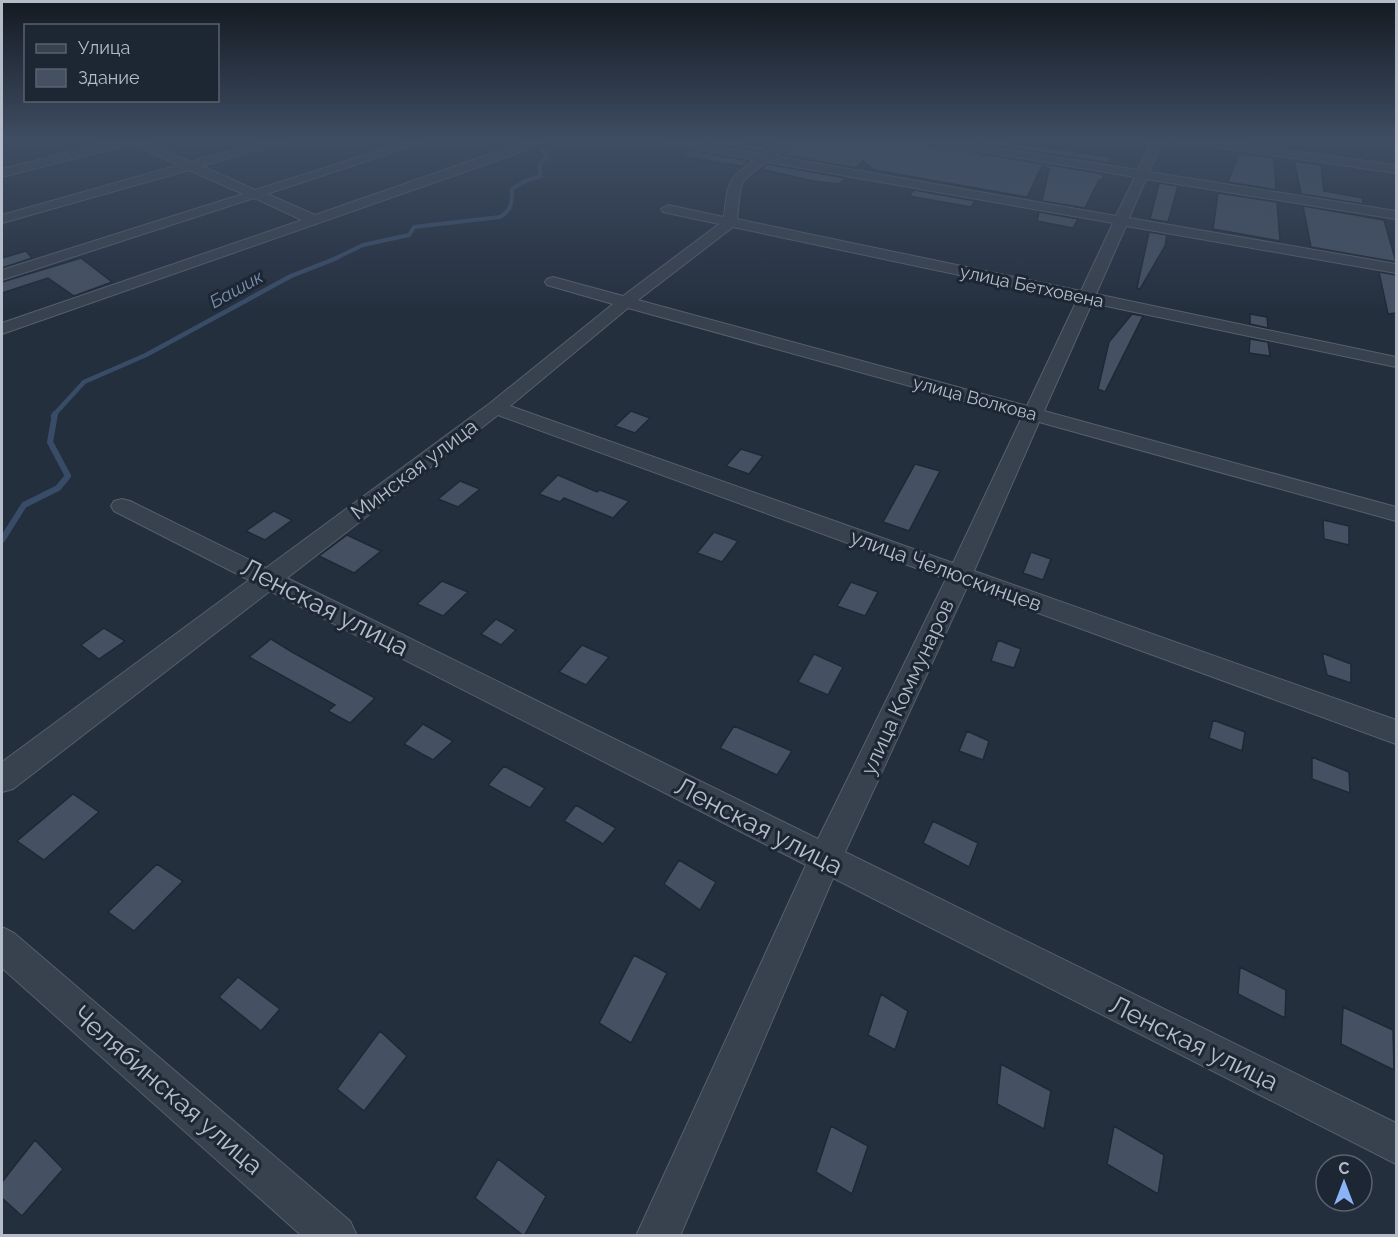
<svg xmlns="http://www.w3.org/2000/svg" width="1398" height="1237" viewBox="0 0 1398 1237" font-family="Raleway,sans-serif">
	<rect width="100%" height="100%" fill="#242f3e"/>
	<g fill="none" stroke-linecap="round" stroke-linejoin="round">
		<path stroke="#394c67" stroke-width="4" d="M 334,259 L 363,245 L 409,235 L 414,227 L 500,217 C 512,210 512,202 512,189 L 525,181 L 541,176 L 539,166 L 547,156 L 536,141 L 539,139"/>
		<path stroke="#394c67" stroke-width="4.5" d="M 53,416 L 84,382 L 146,355 L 291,276 L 337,258"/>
		<path stroke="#394c67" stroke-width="6" d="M 2,540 L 24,505 L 58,488 L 68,476 L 50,442 L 55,414"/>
	</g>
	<path fill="#455162" stroke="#1f2835" stroke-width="1.5" d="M 709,139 L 716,139 L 770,147 L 763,152 L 703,142 Z
		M 802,139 L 915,139 L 923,144 L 1104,174 L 1102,180 L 1099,180 L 1085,208 L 1042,201 L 1049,169 L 1042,166 L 1027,197 L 874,170 L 863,161 L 856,168 L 782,155 Z
		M 954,139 L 983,139 L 1111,157 L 1109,163 Z
		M 691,150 L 749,161 L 742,166 L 683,156 Z
		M 1239,153 L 1274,158 L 1276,190 L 1228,182 Z
		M 1294,161 L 1321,165 L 1324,191 L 1363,198 L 1363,204 L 1301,194 Z
		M 768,164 L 845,178 L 839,184 L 813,181 L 761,169 Z
		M 1159,183 L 1178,186 L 1168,222 L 1150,219 Z
		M 914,190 L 975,201 L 971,207 L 909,196 Z
		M 1218,193 L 1277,202 L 1280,241 L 1213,229 Z
		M 1303,206 L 1384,220 L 1396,262 L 1311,247 Z
		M 1039,212 L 1078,219 L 1073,228 L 1037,221 Z
		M 1149,232 L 1167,235 L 1165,246 L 1140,289 L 1137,288 Z
		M 26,251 L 32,258 L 2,268 L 2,258 Z
		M 81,258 L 112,282 L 74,296 L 48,278 L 2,293 L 2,282 Z
		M 1379,272 L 1396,275 L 1396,313 L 1388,314 Z
		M 1132,314 L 1143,316 L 1105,392 L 1098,389 L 1109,342 Z
		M 1250,314 L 1267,317 L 1268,328 L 1250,324 Z
		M 1250,339 L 1268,342 L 1270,356 L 1249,353 Z
		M 631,411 L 650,418 L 635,433 L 615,426 Z
		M 741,449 L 763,456 L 749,474 L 726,466 Z
		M 915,464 L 940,471 L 909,531 L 883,522 Z
		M 558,475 L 597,492 L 600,490 L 629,501 L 613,518 L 564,498 L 560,502 L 539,494 Z
		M 460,481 L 480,489 L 458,507 L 438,499 Z
		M 274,511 L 292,520 L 265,540 L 246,531 Z
		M 1323,520 L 1349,526 L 1349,545 L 1324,539 Z
		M 714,532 L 738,541 L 722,562 L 697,553 Z
		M 347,535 L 381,551 L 354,573 L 319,556 Z
		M 1031,552 L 1051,559 L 1043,580 L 1023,573 Z
		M 442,581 L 468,592 L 443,616 L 417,604 Z
		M 851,582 L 878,592 L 865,616 L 837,606 Z
		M 496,619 L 516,630 L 501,645 L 481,634 Z
		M 104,628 L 125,641 L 99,659 L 81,645 Z
		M 271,639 L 292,652 L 375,698 L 350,723 L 328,711 L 335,705 L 249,657 Z
		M 998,640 L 1021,649 L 1014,668 L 991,661 Z
		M 582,645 L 609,657 L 586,685 L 559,672 Z
		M 1322,653 L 1351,664 L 1351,683 L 1327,675 Z
		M 814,654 L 843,667 L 828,695 L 798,682 Z
		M 1213,720 L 1245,732 L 1242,751 L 1209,738 Z
		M 423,724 L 453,741 L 433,760 L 404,744 Z
		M 734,726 L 792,751 L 777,775 L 720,748 Z
		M 967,731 L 989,741 L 983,760 L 959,751 Z
		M 1312,757 L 1349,772 L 1350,793 L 1312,779 Z
		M 504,766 L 545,788 L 530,808 L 488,785 Z
		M 73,794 L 99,812 L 44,860 L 17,841 Z
		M 576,805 L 616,828 L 603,844 L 564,821 Z
		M 933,821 L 978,843 L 969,867 L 923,843 Z
		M 679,860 L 716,882 L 700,910 L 664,884 Z
		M 157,864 L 183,881 L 134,931 L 108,912 Z
		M 634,955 L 667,973 L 631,1043 L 599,1023 Z
		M 1240,967 L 1286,990 L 1285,1018 L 1238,994 Z
		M 238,977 L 280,1009 L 261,1031 L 219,997 Z
		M 881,994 L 908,1011 L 895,1050 L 868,1035 Z
		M 1343,1007 L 1393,1030 L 1394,1070 L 1341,1044 Z
		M 380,1031 L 407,1056 L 364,1111 L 337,1089 Z
		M 1001,1064 L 1051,1091 L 1044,1129 L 997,1104 Z
		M 831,1126 L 868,1146 L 852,1194 L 816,1172 Z
		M 1114,1126 L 1164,1155 L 1158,1194 L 1107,1164 Z
		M 35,1140 L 63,1169 L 22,1216 L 2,1198 L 2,1182 Z
		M 498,1159 L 546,1196 L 524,1236 L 475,1198 Z"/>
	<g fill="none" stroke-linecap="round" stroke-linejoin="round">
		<defs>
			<path id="minor" d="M 123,139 L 143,139 L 143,141 L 191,162 L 274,139 L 290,139 L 289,141 L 202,166 L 255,190 L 416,139 L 432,139 L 267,194 L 315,215 L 499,151 L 520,144 L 523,139 L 534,139 L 528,148 L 507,157 L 2,334 L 2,323 L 302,220 L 254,198 L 2,280 L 2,270 L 243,194 L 189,170 L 2,223 L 2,215 L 179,165 L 131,144 L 2,177 L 2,169 Z
				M 665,139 L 763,154 L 788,139 L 800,139 L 776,156 L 1116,216 L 1135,177 L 923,142 L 917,139 L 942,139 L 1138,170 L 1153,139 L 1163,139 L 1149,172 L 1396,211 L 1396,219 L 1146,179 L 1129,218 L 1396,264 L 1396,273 L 1126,226 L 1096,294 L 1396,357 L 1396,367 L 1092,303 L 1044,411 L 1396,507 L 1396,521 L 1039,422 L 974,571 L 1396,720 L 1396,744 L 967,587 L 845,852 L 1396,1123 L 1396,1164 L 833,878 L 680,1236 L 636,1236 L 806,865 L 270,591 L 13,789 L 2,792 L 2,762 L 249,580 L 114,511 L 111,506 L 114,501 L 122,499 L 130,501 L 266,568 L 489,404 L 613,304 L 547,285 L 545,282 L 547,279 L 553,277 L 623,296 L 719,224 L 663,212 L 661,209 L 668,205 L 724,217 C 728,184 726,180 754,160 L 669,144 L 663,141 ZM 767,162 L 1113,223 L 1081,291 L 737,219 C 742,184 734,184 767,162 ZM 733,227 L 1077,300 L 1027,406 L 638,300 ZM 628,308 L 1022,417 L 953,563 L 510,406 ZM 498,415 L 946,579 L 818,839 L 287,578 Z
				M 1174,139 L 1202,139 L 1396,165 L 1396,173 L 1180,142 Z
				M 2,927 L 14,933 L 350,1221 L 357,1236 L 302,1236 L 2,968 Z"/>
		</defs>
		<use href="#minor" stroke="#565f6c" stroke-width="2"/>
		<use href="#minor" fill="#38414e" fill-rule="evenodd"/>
	</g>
	<linearGradient id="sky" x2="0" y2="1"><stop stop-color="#141a22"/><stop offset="0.45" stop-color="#3f4d63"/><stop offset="1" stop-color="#3f4d63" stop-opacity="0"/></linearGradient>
	<rect width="1398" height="312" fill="url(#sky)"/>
	<g text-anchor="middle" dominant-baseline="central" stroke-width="6" stroke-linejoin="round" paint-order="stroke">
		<g font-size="18" fill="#b4bcc9" stroke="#1d2633">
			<text transform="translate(1032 286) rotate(12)">улица Бетховена</text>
			<text transform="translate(975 398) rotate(15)">улица Волкова</text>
		</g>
		<g font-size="18" font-style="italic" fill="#7c92b1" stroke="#1d2633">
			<text transform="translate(236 289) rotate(-29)">Башик</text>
		</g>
		<g font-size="21" fill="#b4bcc9" stroke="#1d2633">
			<text transform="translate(414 469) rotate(-37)">Минская улица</text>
			<text transform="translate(946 570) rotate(20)">улица Челюскинцев</text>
			<text transform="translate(907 687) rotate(-65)">улица Коммунаров</text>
		</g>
		<g font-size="26" fill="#b4bcc9" stroke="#1d2633">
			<text transform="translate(325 607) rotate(27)">Ленская улица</text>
			<text transform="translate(759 826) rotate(27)">Ленская улица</text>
			<text transform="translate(1194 1043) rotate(26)">Ленская улица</text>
			<text transform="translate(168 1090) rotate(41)">Челябинская улица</text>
		</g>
	</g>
	<rect width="1398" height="1237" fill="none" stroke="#b4bcc9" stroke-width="6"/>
	<rect x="24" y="24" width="195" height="78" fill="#1d2633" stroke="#59626f" stroke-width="1.5"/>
	<rect x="36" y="44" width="30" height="9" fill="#38414e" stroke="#59626f" stroke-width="1.5"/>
	<text x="78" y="54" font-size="18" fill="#b4bcc9">Улица</text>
	<rect x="36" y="69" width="30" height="18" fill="#455162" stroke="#59626f" stroke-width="1.5"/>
	<text x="78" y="84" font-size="18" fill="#b4bcc9">Здание</text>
	<g transform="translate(1344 1183)"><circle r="28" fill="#1d2633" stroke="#59626f" stroke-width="1.5"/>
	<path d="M0-4.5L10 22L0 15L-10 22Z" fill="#8ab4f8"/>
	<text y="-9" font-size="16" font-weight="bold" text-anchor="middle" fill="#b4bcc9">С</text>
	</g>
</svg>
